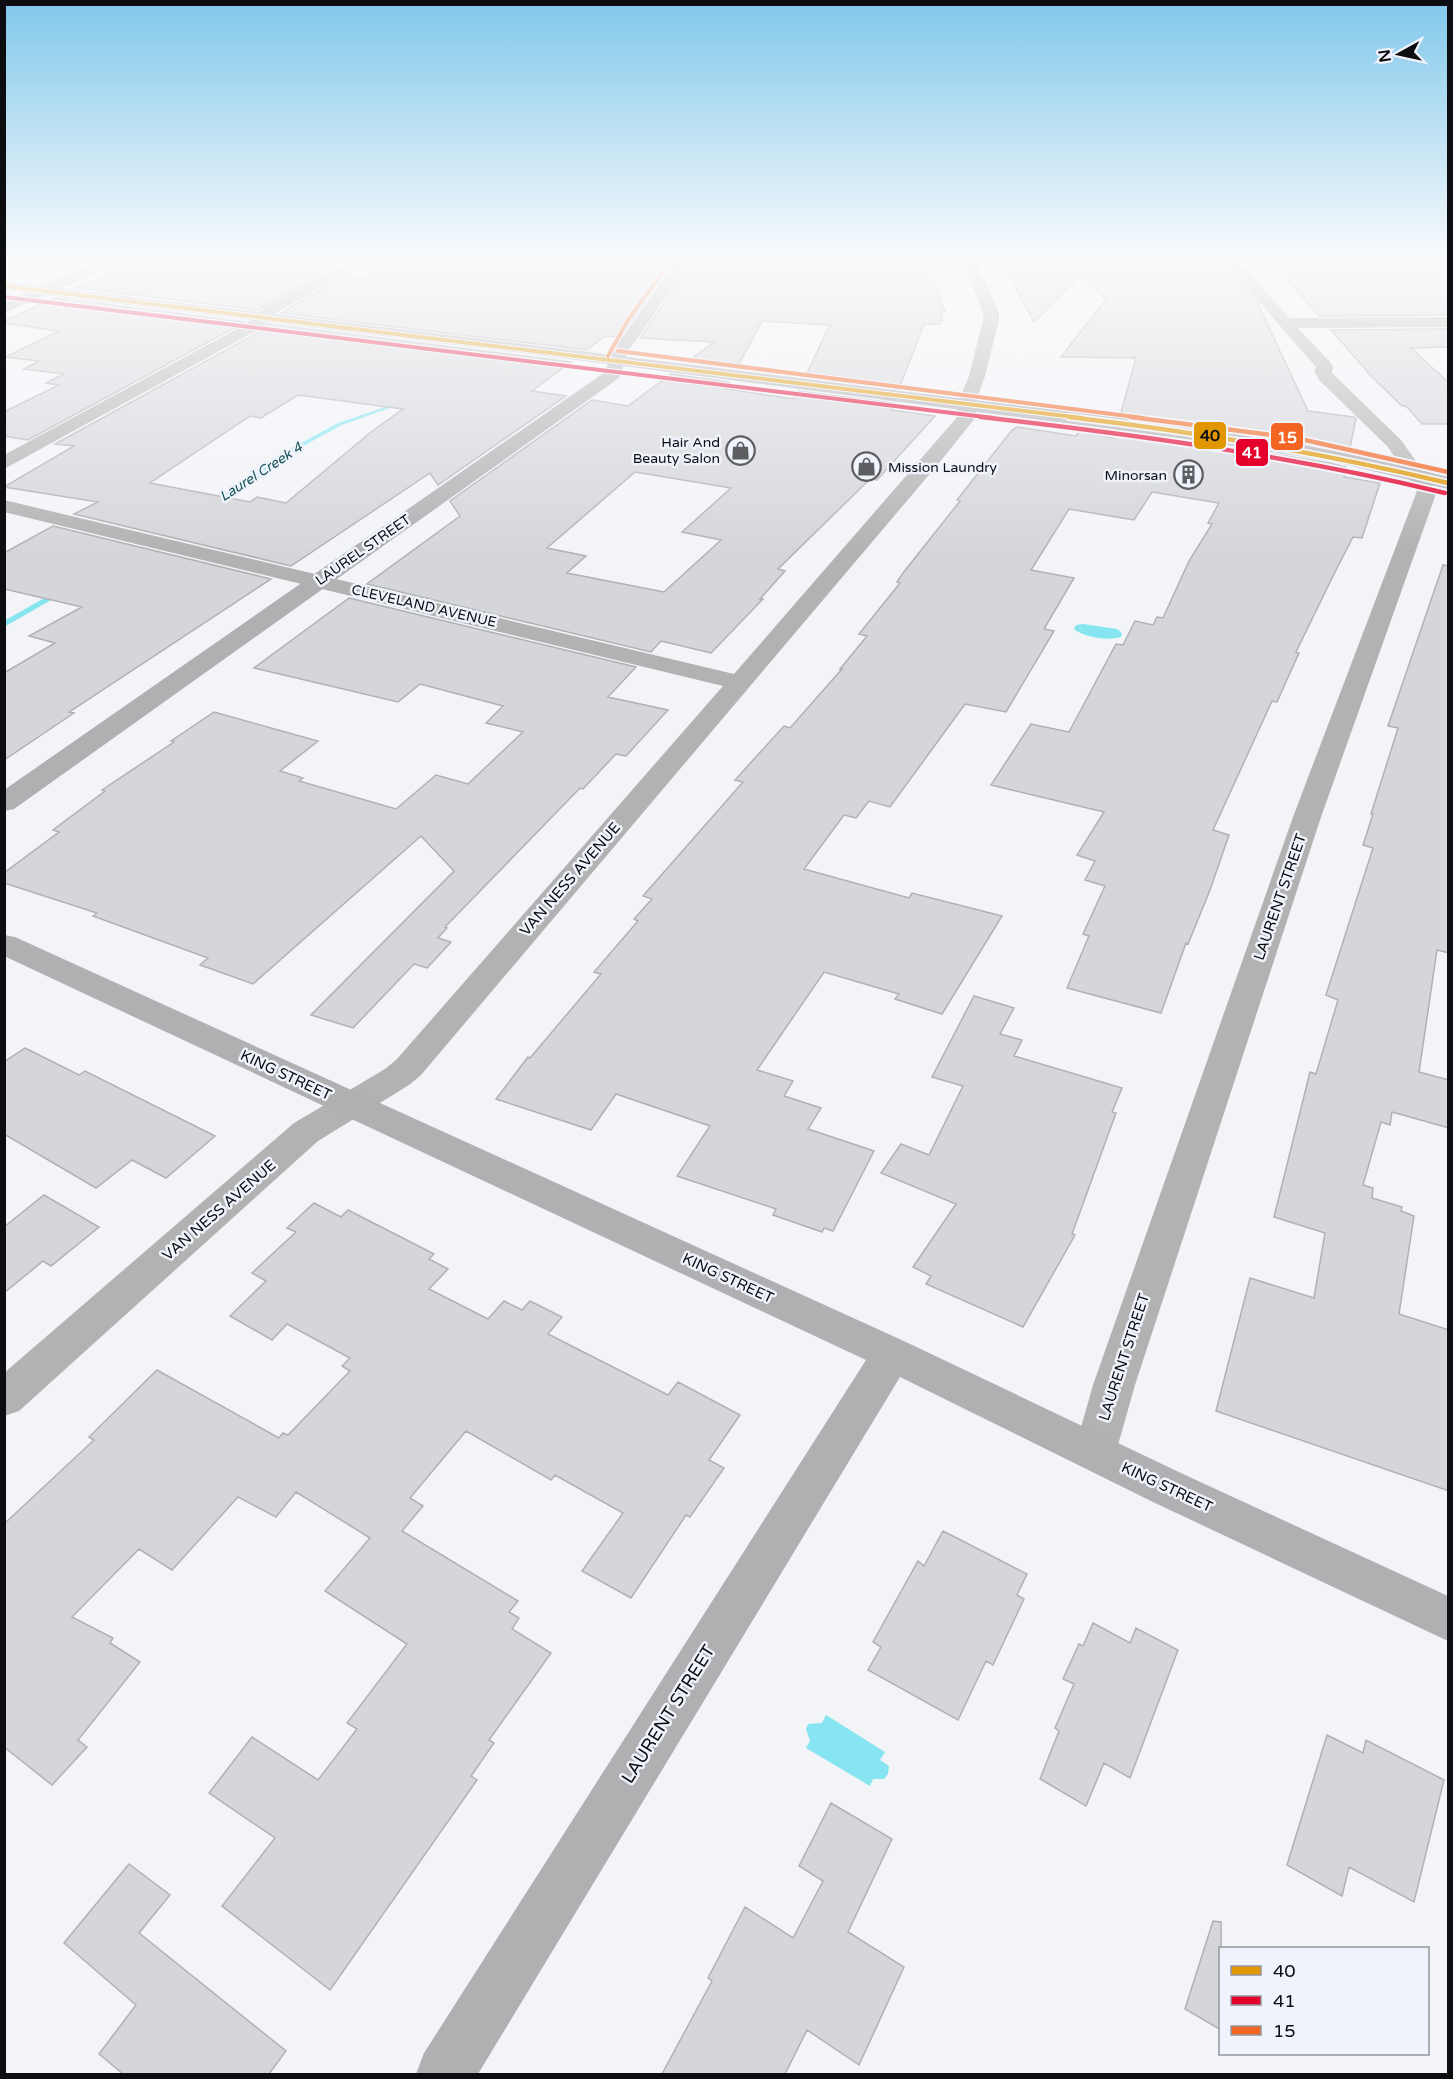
<svg xmlns="http://www.w3.org/2000/svg" width="1453" height="2079" viewBox="0 0 1453 2079" font-family="'Varela Round',sans-serif">
	<rect width="100%" height="100%" fill="#f3f4f8"/>
	<path fill="#86e5f0" d="M 1083,624 L 1117,629 L 1121,632 L 1122,636 C 1111,642 1083,637 1074,629 L 1076,625 Z
		M 826,1715 L 885,1752 L 880,1760 L 889,1766 L 888,1774 L 884,1779 L 873,1779 L 870,1786 L 806,1748 L 810,1741 L 806,1729 L 808,1724 L 822,1723 Z"/>
	<g fill="none" stroke-linecap="round" stroke-linejoin="round">
		<path fill="#86e5f0" fill-rule="evenodd" d="M 402,401 L 407,402 L 342,425 L 281,458 L 250,486 L 215,506 L 208,504 L 244,482 L 277,456 L 338,423 Z
			M 60,589 L 67,591 L 4,627 L 4,621 Z"/>
	</g>
	<path fill="#d5d6da" stroke="#b0b1b4" stroke-width="1.5" fill-rule="evenodd" d="M 135,262 L 202,262 L 271,270 L 285,268 L 323,273 L 259,310 L 77,288 Z
		M 396,262 L 673,262 L 620,337 L 605,336 L 587,350 L 281,313 L 346,275 L 367,278 Z
		M 692,262 L 927,262 L 945,312 L 941,312 L 943,320 L 939,320 L 940,324 L 924,324 L 899,389 L 805,377 L 830,325 L 762,321 L 737,368 L 687,362 L 714,342 L 640,338 Z
		M 1064,262 L 1222,263 L 1258,304 L 1308,411 L 1354,417 L 1356,419 L 1349,452 L 1242,432 L 1120,416 L 1136,358 L 1061,357 L 1106,299 L 1080,276 L 1034,322 L 1006,269 L 1072,269 Z
		M 1272,262 L 1422,262 L 1449,283 L 1449,315 L 1319,316 Z
		M 55,298 L 245,322 L 28,440 L 4,436 L 4,412 L 59,385 L 46,383 L 64,374 L 24,369 L 39,361 L 5,357 L 59,331 L 4,323 L 4,321 Z
		M 267,324 L 571,362 L 532,391 L 566,396 L 438,485 L 430,473 L 291,566 L 74,514 L 98,502 L 4,487 L 74,446 L 55,444 L 259,332 ZM 298,395 L 403,409 L 371,432 L 286,503 L 257,497 L 250,502 L 150,483 L 250,416 L 261,418 Z
		M 1449,329 L 1449,347 L 1411,348 L 1449,383 L 1449,424 L 1422,424 L 1406,406 L 1402,406 L 1372,377 L 1331,330 Z
		M 671,374 L 729,382 L 726,389 L 794,399 L 798,391 L 894,403 L 891,410 L 935,416 L 877,480 L 870,479 L 778,569 L 785,571 L 760,599 L 763,599 L 711,653 L 661,641 L 651,652 L 367,584 L 460,516 L 450,501 L 592,400 L 628,406 ZM 635,472 L 731,488 L 682,532 L 721,540 L 664,592 L 567,573 L 586,556 L 547,548 Z
		M 1017,427 L 1076,436 L 1079,432 L 1114,438 L 1116,432 L 1209,444 L 1330,463 L 1346,467 L 1344,477 L 1380,483 L 1362,538 L 1353,537 L 1333,576 L 1296,652 L 1299,653 L 1277,702 L 1272,701 L 1213,830 L 1229,835 L 1210,890 L 1188,944 L 1186,943 L 1161,1013 L 1067,988 L 1089,936 L 1083,934 L 1105,886 L 1085,880 L 1095,861 L 1077,855 L 1104,812 L 991,785 L 1031,724 L 1069,732 L 1116,644 L 1123,645 L 1135,621 L 1153,625 L 1157,617 L 1163,618 L 1189,561 L 1212,524 L 1208,523 L 1219,503 L 1152,492 L 1134,520 L 1069,509 L 1031,570 L 1074,578 L 1044,629 L 1054,631 L 1006,712 L 965,704 L 890,807 L 869,801 L 856,818 L 844,815 L 804,869 L 909,898 L 912,893 L 1002,916 L 942,1014 L 895,999 L 899,994 L 824,972 L 757,1070 L 793,1081 L 784,1096 L 821,1108 L 808,1129 L 874,1151 L 833,1231 L 824,1228 L 822,1232 L 773,1215 L 776,1209 L 677,1176 L 710,1126 L 616,1094 L 591,1130 L 496,1099 L 528,1057 L 530,1058 L 601,974 L 594,972 L 638,921 L 634,919 L 652,899 L 643,896 L 743,782 L 735,780 L 784,726 L 790,728 L 842,669 L 840,669 L 867,636 L 859,634 L 900,583 L 897,582 L 903,573 L 960,501 L 957,500 L 1012,430 Z
		M 53,526 L 271,579 L 69,712 L 74,713 L 4,760 L 4,673 L 55,643 L 29,636 L 82,607 L 4,589 L 4,553 Z
		M 1443,565 L 1449,566 L 1449,953 L 1437,950 L 1419,1072 L 1449,1080 L 1449,1128 L 1392,1112 L 1390,1125 L 1381,1122 L 1363,1185 L 1373,1188 L 1372,1198 L 1402,1207 L 1401,1211 L 1414,1216 L 1399,1314 L 1449,1330 L 1449,1491 L 1216,1411 L 1250,1278 L 1314,1298 L 1325,1233 L 1274,1217 L 1310,1072 L 1316,1074 L 1338,1000 L 1326,995 L 1373,848 L 1363,845 L 1373,814 L 1371,814 L 1398,728 L 1388,726 Z
		M 349,598 L 636,667 L 608,697 L 668,710 L 626,756 L 616,754 L 583,789 L 580,788 L 445,927 L 447,928 L 438,938 L 451,942 L 427,968 L 414,964 L 353,1028 L 311,1015 L 454,871 L 421,836 L 253,984 L 200,965 L 208,958 L 93,916 L 97,913 L 4,883 L 4,873 L 59,832 L 53,830 L 105,791 L 102,790 L 174,742 L 171,741 L 214,712 L 318,741 L 280,771 L 303,778 L 299,781 L 396,809 L 436,775 L 468,784 L 523,732 L 486,723 L 503,706 L 420,684 L 398,702 L 254,668 Z
		M 974,996 L 1014,1008 L 1000,1034 L 1022,1040 L 1014,1056 L 1122,1088 L 1112,1112 L 1116,1113 L 1072,1234 L 1075,1235 L 1023,1327 L 926,1284 L 931,1276 L 913,1267 L 956,1204 L 881,1173 L 901,1144 L 929,1155 L 963,1086 L 932,1077 Z
		M 25,1048 L 79,1075 L 85,1071 L 215,1136 L 166,1178 L 132,1160 L 96,1188 L 4,1134 L 4,1062 Z
		M 44,1195 L 99,1227 L 51,1266 L 43,1261 L 4,1293 L 4,1227 Z
		M 314,1203 L 341,1217 L 348,1210 L 434,1254 L 429,1259 L 448,1269 L 429,1289 L 488,1319 L 504,1301 L 522,1310 L 530,1301 L 562,1317 L 548,1334 L 668,1395 L 678,1382 L 740,1415 L 709,1460 L 724,1468 L 690,1517 L 686,1515 L 631,1598 L 582,1571 L 623,1513 L 555,1475 L 551,1480 L 466,1431 L 410,1498 L 423,1506 L 402,1531 L 518,1601 L 509,1612 L 519,1618 L 512,1629 L 551,1653 L 489,1740 L 494,1743 L 471,1776 L 477,1780 L 330,1990 L 222,1906 L 275,1838 L 209,1793 L 252,1737 L 318,1780 L 357,1729 L 347,1723 L 407,1644 L 325,1591 L 370,1538 L 296,1492 L 276,1517 L 238,1497 L 172,1570 L 139,1549 L 72,1617 L 113,1638 L 110,1643 L 140,1662 L 78,1740 L 87,1747 L 52,1785 L 4,1747 L 4,1524 L 94,1440 L 89,1437 L 157,1370 L 279,1438 L 283,1433 L 288,1435 L 350,1371 L 342,1366 L 350,1358 L 287,1324 L 272,1340 L 230,1316 L 266,1281 L 252,1273 L 296,1232 L 287,1228 Z
		M 943,1531 L 1027,1574 L 1017,1595 L 1024,1599 L 993,1665 L 986,1661 L 958,1720 L 868,1670 L 881,1647 L 873,1642 L 918,1561 L 924,1566 Z
		M 1093,1623 L 1130,1643 L 1136,1628 L 1178,1650 L 1130,1778 L 1104,1763 L 1086,1806 L 1040,1779 L 1059,1731 L 1055,1728 L 1074,1684 L 1063,1679 L 1079,1644 L 1083,1646 Z
		M 1327,1735 L 1363,1753 L 1366,1740 L 1444,1780 L 1414,1902 L 1349,1867 L 1342,1896 L 1287,1865 Z
		M 831,1803 L 892,1839 L 848,1932 L 904,1967 L 859,2065 L 807,2030 L 785,2074 L 662,2074 L 712,1981 L 708,1978 L 745,1907 L 793,1938 L 823,1881 L 799,1866 Z
		M 129,1864 L 170,1895 L 139,1933 L 286,2051 L 269,2074 L 123,2074 L 99,2054 L 136,2005 L 64,1943 Z
		M 1213,1921 L 1221,1922 L 1221,2030 L 1185,2009 Z"/>
	<g fill="none" stroke-linecap="round" stroke-linejoin="round">
		<path fill="#b2b2b3" fill-rule="evenodd" d="M 99,262 L 118,262 L 116,265 L 4,313 L 4,303 Z
			M 347,262 L 365,262 L 277,312 L 258,330 L 4,469 L 4,455 L 246,324 L 267,306 Z
			M 962,262 L 976,262 L 999,312 L 999,320 L 985,376 L 975,405 L 976,417 L 939,463 L 421,1075 L 409,1085 L 318,1141 L 19,1411 L 4,1416 L 4,1373 L 294,1123 L 385,1069 L 397,1059 L 723,686 L 4,512 L 4,500 L 734,674 L 958,416 L 957,405 L 969,376 L 983,320 L 983,312 Z
			M 1224,262 L 1239,262 L 1290,318 L 1448,317 L 1448,327 L 1298,328 L 1331,363 L 1333,367 L 1332,373 L 1401,440 L 1437,491 L 1321,817 L 1135,1385 L 1116,1452 L 1110,1465 L 1095,1471 L 1080,1465 L 1074,1452 L 1093,1385 L 1293,817 L 1417,491 L 1388,447 L 1319,380 L 1314,371 L 1316,367 Z"/>
		<path fill="#b0b0b3" fill-rule="evenodd" d="M 676,262 L 690,262 L 629,350 L 619,378 L 14,809 L 4,811 L 4,790 L 605,372 L 613,350 Z
			M 4,935 L 15,937 L 906,1342 L 1183,1474 L 1448,1596 L 1448,1641 L 1153,1502 L 900,1377 L 478,2074 L 416,2074 L 424,2053 L 866,1360 L 4,956 Z"/>
		<path fill="#afafb2" fill-rule="evenodd" d="M 4,282 C 300,317 596,352 892,390 C 1077,414 1267,429 1448,477 L 1448,489 L 1330,461 L 1209,442 L 515,352 L 4,290 Z"/>
		<defs>
			<path id="bus-1-far1" d="M 4,286 L 1082,418"/>
			<path id="bus-1" d="M 1069,417 C 1197,432 1323,453 1448,483"/>
			<path id="bus-2-far1" d="M 4,297 L 993,418"/>
			<path id="bus-2" d="M 981,417 C 1137,435 1292,456 1445,493"/>
			<path id="bus-3-far1" d="M 618,351 L 1143,418
				M 608,356 L 628,320 L 670,262"/>
			<path id="bus-3" d="M 1131,417 L 1296,438 L 1448,472"/>
		</defs>
		<use href="#bus-1-far1" stroke="#f0f3fb" stroke-width="6"/>
		<use href="#bus-1" stroke="#f0f3fb" stroke-width="8"/>
		<use href="#bus-2-far1" stroke="#f0f3fb" stroke-width="6"/>
		<use href="#bus-2" stroke="#f0f3fb" stroke-width="8"/>
		<use href="#bus-3-far1" stroke="#f0f3fb" stroke-width="6"/>
		<use href="#bus-3" stroke="#f0f3fb" stroke-width="8"/>
		<use href="#bus-1-far1" stroke="#e09702" stroke-width="4"/>
		<use href="#bus-1" stroke="#e09702" stroke-width="4.5"/>
		<use href="#bus-2-far1" stroke="#e4002b" stroke-width="4"/>
		<use href="#bus-2" stroke="#e4002b" stroke-width="4.5"/>
		<use href="#bus-3-far1" stroke="#f26522" stroke-width="4"/>
		<use href="#bus-3" stroke="#f26522" stroke-width="4.5"/>
	</g>
	<linearGradient id="sky" x2="0" y2="1"><stop stop-color="#81c8eb"/><stop offset="0.47" stop-color="#fafafc"/><stop offset="1" stop-color="#fafafc" stop-opacity="0"/></linearGradient>
	<rect width="1453" height="553" fill="url(#sky)"/>
	<defs>
		<symbol id="shop-ring" viewBox="-11 -11 22 22"><circle r="9.5" fill="#f0f3fb" stroke="#5d5e61" stroke-width="1.5"/><path d="M-5-2.5h2.3a2.7 3.5 0 0 1 5.4 0H5L5.5 6h-11ZM-1.5-2.5h3a1.5 2.3 0 0 0-3 0Z" fill="#5d5e61"/></symbol>
		<symbol id="building-ring" viewBox="-11 -11 22 22"><circle r="9.5" fill="#f0f3fb" stroke="#5d5e61" stroke-width="1.5"/><path d="M-4-6H4V6H1V3H-1V6H-4ZM-2.5-4.3h1.7v1.8h-1.7ZM.8-4.3h1.7v1.8H.8ZM-2.5-1h1.7V.8h-1.7ZM.8-1h1.7V.8H.8Z" fill="#5d5e61"/></symbol>
	</defs>
	<g fill-rule="evenodd">
		<use href="#shop-ring" x="724" y="434" width="33" height="33"/>
		<use href="#shop-ring" x="850" y="450" width="33" height="33"/>
		<use href="#building-ring" x="1172" y="458" width="33" height="33"/>
	</g>
	<g text-anchor="middle" dominant-baseline="central" stroke-width="5" stroke-linejoin="round" paint-order="stroke">
		<g font-size="14" fill="#0c0d10" stroke="#f0f3fb" text-anchor="end">
			<text x="720" y="442">Hair And<tspan x="720" dy="16">Beauty Salon</tspan></text>
			<text x="888" y="467" text-anchor="start">Mission Laundry</text>
			<text x="1167" y="475">Minorsan</text>
		</g>
		<g font-size="14" font-style="italic" fill="#175257" stroke="#f0f3fb">
			<text transform="translate(261 472) rotate(-33)">Laurel Creek 4</text>
		</g>
		<g font-size="14" fill="#0c0d10" stroke="#f0f3fb">
			<text transform="translate(363 550) rotate(-35)">LAUREL STREET</text>
			<text transform="translate(424 606) rotate(13)">CLEVELAND AVENUE</text>
		</g>
		<g font-size="15" fill="#0c0d10" stroke="#f0f3fb">
			<text transform="translate(570 879) rotate(-49)">VAN NESS AVENUE</text>
			<text transform="translate(1280 897) rotate(-71)">LAURENT STREET</text>
			<text transform="translate(286 1075) rotate(25)">KING STREET</text>
			<text transform="translate(219 1210) rotate(-41)">VAN NESS AVENUE</text>
			<text transform="translate(728 1278) rotate(25)">KING STREET</text>
			<text transform="translate(1124 1357) rotate(-72)">LAURENT STREET</text>
			<text transform="translate(1167 1487) rotate(25)">KING STREET</text>
		</g>
		<g font-size="18" fill="#0c0d10" stroke="#f0f3fb">
			<text transform="translate(668 1714) rotate(-58)">LAURENT STREET</text>
		</g>
	</g>
	<g stroke="#f0f3fb" stroke-width="2">
		<rect x="1193" y="421" width="34" height="29" rx="6" fill="#e09702"/>
		<rect x="1270" y="422" width="34" height="29" rx="6" fill="#f26522"/>
		<rect x="1235" y="438" width="34" height="29" rx="6" fill="#e4002b"/>
	</g>
	<g font-size="16" text-anchor="middle" font-weight="bold" fill="#fff">
		<text x="1287" y="443">15</text>
		<text x="1252" y="458">41</text>
	</g>
	<g font-size="16" text-anchor="middle" font-weight="bold" fill="#111">
		<text x="1210" y="441">40</text>
	</g>
	<rect width="1453" height="2079" fill="none" stroke="#0c0d10" stroke-width="12"/>
	<rect x="1219" y="1947" width="210" height="108" fill="#f0f3fb" stroke="#95979d" stroke-width="1.5"/>
	<rect x="1231" y="1966" width="30" height="9" fill="#e09702" stroke="#95979d" stroke-width="1.5"/>
	<text x="1273" y="1977" font-size="18" fill="#0c0d10">40</text>
	<rect x="1231" y="1996" width="30" height="9" fill="#e4002b" stroke="#95979d" stroke-width="1.5"/>
	<text x="1273" y="2007" font-size="18" fill="#0c0d10">41</text>
	<rect x="1231" y="2026" width="30" height="9" fill="#f26522" stroke="#95979d" stroke-width="1.5"/>
	<text x="1273" y="2037" font-size="18" fill="#0c0d10">15</text>
	<g transform="translate(1399 54) rotate(262)" stroke="#f0f3fb" stroke-width="4.5" paint-order="stroke">
	<path d="M0-4.5L10 22L0 15L-10 22Z" fill="#0c0d10"/>
	<text y="-9" font-size="16" font-weight="bold" text-anchor="middle" fill="#0c0d10">N</text>
	</g>
</svg>
